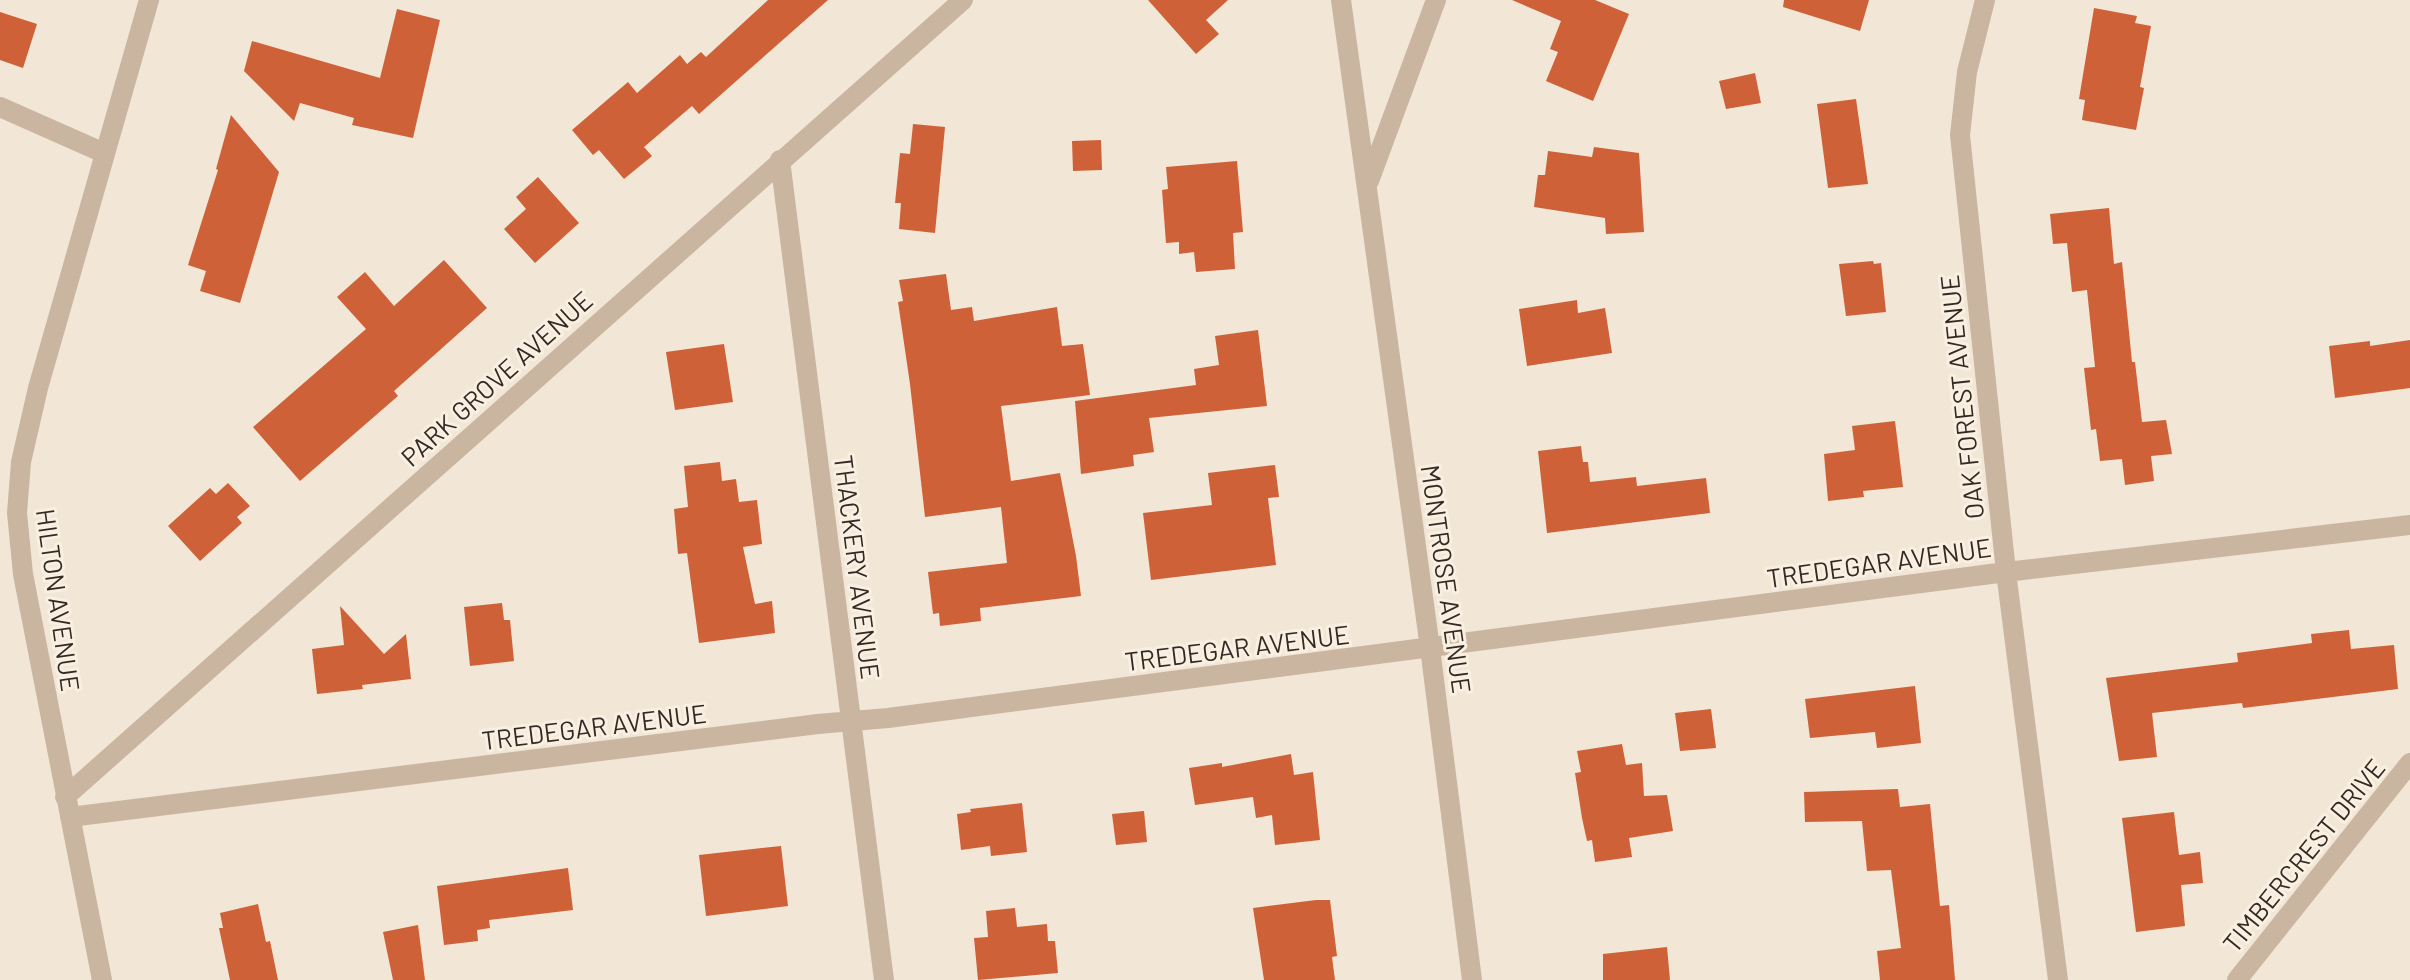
<svg xmlns="http://www.w3.org/2000/svg" width="2410" height="980" viewBox="0 0 2410 980" font-family="Barlow,sans-serif">
	<rect width="100%" height="100%" fill="#f2e6d6"/>
	<path fill="#ce6138" d="M 768,0 L 828,0 L 699,114 L 692,106 L 644,147 L 652,156 L 624,179 L 599,150 L 593,155 L 572,130 L 628,82 L 637,93 L 680,55 L 687,64 L 701,52 L 706,57 Z
		M 1148,0 L 1228,0 L 1206,20 L 1219,34 L 1196,54 Z
		M 1512,0 L 1595,0 L 1629,14 L 1593,101 L 1546,81 L 1558,52 L 1550,49 L 1561,21 Z
		M 1784,0 L 1869,0 L 1860,31 L 1783,7 Z
		M 2094,8 L 2137,16 L 2135,23 L 2151,26 L 2140,87 L 2144,88 L 2136,130 L 2082,120 L 2085,100 L 2079,99 Z
		M 397,9 L 440,20 L 413,138 L 352,125 L 354,118 L 300,103 L 294,121 L 244,71 L 252,41 L 380,78 Z
		M 0,12 L 37,24 L 23,68 L 0,60 Z
		M 1755,73 L 1761,103 L 1726,109 L 1719,81 Z
		M 1856,99 L 1868,184 L 1828,188 L 1817,104 Z
		M 231,115 L 279,172 L 240,303 L 200,291 L 206,271 L 188,265 L 218,170 L 216,169 Z
		M 913,124 L 945,127 L 935,233 L 899,229 L 901,203 L 895,203 L 900,153 L 910,154 Z
		M 1101,140 L 1102,170 L 1073,171 L 1072,141 Z
		M 1594,147 L 1639,153 L 1644,232 L 1606,234 L 1605,218 L 1534,207 L 1538,175 L 1545,175 L 1548,151 L 1592,157 Z
		M 1237,161 L 1243,232 L 1233,233 L 1235,269 L 1196,272 L 1194,252 L 1179,254 L 1179,242 L 1166,243 L 1162,190 L 1168,189 L 1166,167 Z
		M 538,177 L 579,223 L 535,263 L 504,229 L 526,209 L 516,197 Z
		M 2109,208 L 2114,264 L 2122,262 L 2132,362 L 2135,362 L 2142,422 L 2166,420 L 2172,454 L 2151,456 L 2154,481 L 2125,485 L 2122,459 L 2100,461 L 2096,429 L 2091,430 L 2084,368 L 2095,367 L 2087,290 L 2072,292 L 2067,243 L 2053,244 L 2050,214 Z
		M 444,260 L 487,308 L 394,391 L 398,396 L 300,481 L 253,427 L 366,329 L 337,297 L 365,272 L 394,306 Z
		M 1873,261 L 1874,264 L 1881,263 L 1886,312 L 1846,316 L 1839,264 Z
		M 946,274 L 951,310 L 972,307 L 974,321 L 1057,307 L 1062,346 L 1083,344 L 1090,395 L 1001,406 L 1011,481 L 1060,473 L 1076,556 L 1081,596 L 980,608 L 981,621 L 940,626 L 939,613 L 933,614 L 928,572 L 1007,563 L 1001,507 L 925,517 L 910,384 L 898,302 L 903,301 L 899,280 Z
		M 1577,300 L 1578,313 L 1605,308 L 1612,353 L 1527,366 L 1519,309 Z
		M 1258,330 L 1267,406 L 1149,418 L 1154,452 L 1133,455 L 1134,466 L 1081,474 L 1075,401 L 1196,385 L 1194,369 L 1219,365 L 1215,336 Z
		M 2410,340 L 2410,388 L 2335,398 L 2329,346 L 2370,341 L 2370,346 Z
		M 724,344 L 733,402 L 675,410 L 666,352 Z
		M 1895,421 L 1903,487 L 1863,491 L 1864,497 L 1828,501 L 1824,454 L 1855,450 L 1852,426 Z
		M 1581,446 L 1583,462 L 1588,462 L 1590,482 L 1636,477 L 1637,486 L 1706,478 L 1710,513 L 1547,533 L 1538,451 Z
		M 720,462 L 722,481 L 736,479 L 739,502 L 757,500 L 762,544 L 743,547 L 755,604 L 772,601 L 775,633 L 699,643 L 687,553 L 678,554 L 674,509 L 688,507 L 684,466 Z
		M 1275,465 L 1279,497 L 1268,498 L 1276,565 L 1151,580 L 1143,513 L 1212,505 L 1208,473 Z
		M 228,483 L 250,506 L 237,517 L 242,523 L 200,561 L 168,526 L 210,488 L 216,494 Z
		M 502,603 L 504,620 L 510,620 L 514,661 L 470,666 L 464,607 Z
		M 340,606 L 384,654 L 406,634 L 411,679 L 362,685 L 363,689 L 317,694 L 312,649 L 344,645 Z
		M 2349,630 L 2351,649 L 2394,645 L 2398,689 L 2243,708 L 2242,703 L 2152,713 L 2157,757 L 2119,761 L 2106,678 L 2238,662 L 2237,653 L 2312,643 L 2311,634 Z
		M 1915,686 L 1921,743 L 1877,748 L 1875,732 L 1810,738 L 1805,699 Z
		M 1711,709 L 1716,748 L 1680,751 L 1675,713 Z
		M 1622,744 L 1626,765 L 1642,763 L 1644,796 L 1667,795 L 1673,831 L 1629,838 L 1632,857 L 1595,862 L 1592,840 L 1587,841 L 1582,818 L 1575,773 L 1581,772 L 1577,751 Z
		M 1291,754 L 1294,775 L 1313,772 L 1320,840 L 1275,845 L 1272,815 L 1256,818 L 1253,797 L 1195,805 L 1189,768 L 1222,763 L 1222,767 Z
		M 1898,789 L 1900,807 L 1930,804 L 1940,906 L 1949,905 L 1955,980 L 1880,980 L 1877,951 L 1901,948 L 1891,870 L 1867,871 L 1862,821 L 1805,822 L 1804,792 Z
		M 1022,803 L 1027,852 L 991,856 L 990,846 L 961,850 L 957,814 L 971,812 L 970,809 Z
		M 1144,811 L 1147,842 L 1116,845 L 1112,814 Z
		M 2174,812 L 2179,855 L 2200,852 L 2203,883 L 2181,885 L 2185,926 L 2136,932 L 2122,818 Z
		M 781,846 L 788,906 L 706,916 L 699,855 Z
		M 568,868 L 573,910 L 489,920 L 490,928 L 477,930 L 478,941 L 444,945 L 437,886 Z
		M 1316,900 L 1330,900 L 1337,956 L 1332,957 L 1335,980 L 1264,980 L 1253,908 Z
		M 258,904 L 266,942 L 270,941 L 278,980 L 230,980 L 219,928 L 223,928 L 220,913 Z
		M 1015,908 L 1017,927 L 1047,924 L 1048,941 L 1055,941 L 1058,973 L 978,980 L 974,938 L 988,937 L 986,911 Z
		M 418,925 L 425,980 L 393,980 L 383,932 Z
		M 1667,947 L 1670,980 L 1603,980 L 1603,954 Z"/>
	<g fill="none" stroke-linecap="round" stroke-linejoin="round">
		<path stroke="#cab5a1" stroke-width="20" d="M 1341,0 L 1430,648 L 1472,980
			M 1985,0 L 1967,72 L 1960,135 L 2006,572 L 2058,980
			M 0,107 L 104,153
			M 780,160 L 884,980
			M 1369,181 L 1436,0
			M 65,797 L 963,0
			M 70,817 L 818,724 L 888,718 L 2006,572 L 2410,525
			M 102,980 L 23,574 L 17,513 L 21,462 L 38,388 L 149,0
			M 2237,980 L 2410,763"/>
	</g>
	<g text-anchor="middle" dominant-baseline="central" stroke-width="6" stroke-linejoin="round" paint-order="stroke">
		<g font-size="26" fill="#342a24" stroke="#faf0e2">
			<text transform="translate(496 378) rotate(-42)">PARK GROVE AVENUE</text>
			<text transform="translate(1961 397) rotate(-96)">OAK FOREST AVENUE</text>
			<text transform="translate(1879 562) rotate(-8)">TREDEGAR AVENUE</text>
			<text transform="translate(858 567) rotate(83)">THACKERY AVENUE</text>
			<text transform="translate(1447 579) rotate(82)">MONTROSE AVENUE</text>
			<text transform="translate(59 600) rotate(82)">HILTON AVENUE</text>
			<text transform="translate(1237 647) rotate(-7)">TREDEGAR AVENUE</text>
			<text transform="translate(594 726) rotate(-7)">TREDEGAR AVENUE</text>
			<text transform="translate(2303 855) rotate(-51)">TIMBERCREST DRIVE</text>
		</g>
	</g>
</svg>
